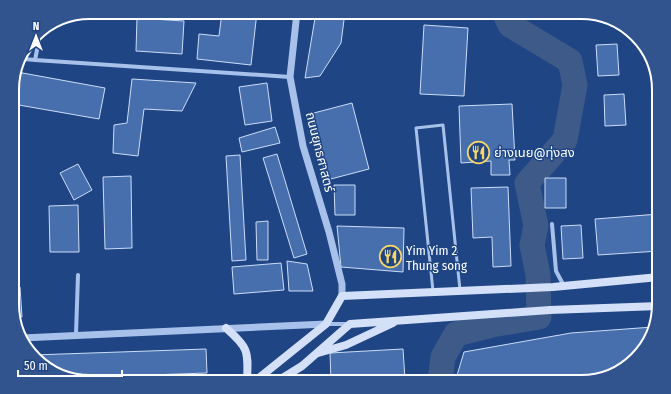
<svg xmlns="http://www.w3.org/2000/svg" width="671" height="394" viewBox="0 0 671 394" font-family="'Fira Sans Condensed','Noto Sans Thai',sans-serif">
	<rect width="100%" height="100%" fill="#1f4585"/>
	<g fill="none" stroke-linecap="round" stroke-linejoin="round">
		<path stroke="#3e5a89" stroke-width="25" d="M 440,382 L 443,357 L 456,334 L 492,325 L 539,317 L 538,275 L 532,245 L 536,226 L 527,183 L 565,140 L 575,85 L 570,61 L 510,25 L 504,12"/>
	</g>
	<path fill="#486fad" stroke="#ccddf7" d="M 162,12 L 198,12 L 198,16 Z
		M 222,12 L 257,12 L 251,65 L 197,59 L 199,34 L 219,36 Z
		M 316,12 L 345,12 L 341,43 L 320,76 L 305,78 Z
		M 137,18 L 184,21 L 182,54 L 136,51 Z
		M 424,25 L 468,28 L 464,96 L 420,94 Z
		M 617,44 L 619,75 L 598,76 L 596,45 Z
		M 17,72 L 105,88 L 99,119 L 13,104 L 13,80 Z
		M 132,79 L 196,83 L 182,111 L 144,109 L 138,156 L 113,153 L 114,125 L 127,123 Z
		M 267,83 L 272,121 L 245,125 L 239,87 Z
		M 624,94 L 626,125 L 605,126 L 604,95 Z
		M 352,103 L 369,169 L 327,180 L 310,114 Z
		M 512,104 L 515,160 L 509,160 L 510,175 L 491,175 L 491,161 L 461,163 L 459,106 Z
		M 275,127 L 280,143 L 242,152 L 239,138 Z
		M 277,154 L 307,254 L 294,258 L 263,158 Z
		M 240,155 L 246,260 L 232,261 L 226,156 Z
		M 78,164 L 92,190 L 74,200 L 60,173 Z
		M 131,176 L 132,248 L 105,249 L 103,177 Z
		M 545,178 L 566,178 L 566,208 L 545,208 Z
		M 334,185 L 355,185 L 355,215 L 335,215 Z
		M 508,187 L 511,266 L 493,267 L 492,237 L 473,238 L 471,188 Z
		M 78,205 L 79,252 L 50,252 L 49,206 Z
		M 659,214 L 659,251 L 598,255 L 595,219 Z
		M 268,221 L 268,260 L 257,260 L 256,222 Z
		M 581,225 L 583,258 L 563,259 L 561,226 Z
		M 337,226 L 404,228 L 403,272 L 341,267 Z
		M 287,261 L 307,264 L 313,291 L 289,291 Z
		M 281,263 L 284,290 L 234,294 L 232,267 Z
		M 13,287 L 20,287 L 22,317 L 14,317 L 13,314 Z
		M 653,327 L 648,343 L 620,371 L 586,382 L 455,382 L 464,352 L 571,333 Z
		M 206,349 L 207,373 L 150,375 L 151,382 L 90,382 L 51,371 L 33,355 Z
		M 403,349 L 405,379 L 331,382 L 330,353 Z"/>
	<g fill="none" stroke-linecap="round" stroke-linejoin="round">
		<path stroke="#a7c1ea" stroke-width="3" d="M 433,291 L 416,128 L 443,125 L 460,290"/>
		<path stroke="#a7c1ea" stroke-width="4" d="M 41,30 L 35,60 L 290,77
			M 24,59 L 35,60
			M 552,224 L 556,271 L 564,286
			M 326,324 L 347,324
			M 76,334 L 78,275"/>
		<path stroke="#a7c1ea" stroke-width="7" d="M 297,12 L 290,77 L 303,146 L 329,232 L 342,284 L 342,296
			M 22,338 L 326,324"/>
		<path stroke="#d3e0f7" stroke-width="8" d="M 226,328 C 250,349 248,352 247,382
			M 318,353 L 346,345 L 393,323
			M 254,382 L 326,324 L 342,296 L 553,287 L 659,277
			M 276,382 L 302,366 L 350,324 L 550,310 L 659,306"/>
	</g>
	<defs>
		<symbol id="restaurant-ring" viewBox="-11 -11 22 22"><circle r="9.5" fill="#1f4585" stroke="#f8d767" stroke-width="1.5"/><path d="M-5-6h1v4h1v-4h1v4h1v-4h1v5L-1.5 .5V6h-2V.5L-5-1ZM5-6V6H3V1.5H1.5Q1.5-4 5-6Z" fill="#f8d767"/></symbol>
	</defs>
	<g fill-rule="evenodd">
		<use href="#restaurant-ring" x="466" y="140" width="25" height="25"/>
		<use href="#restaurant-ring" x="378" y="244" width="25" height="25"/>
	</g>
	<g text-anchor="middle" dominant-baseline="central" stroke-width="3" stroke-linejoin="round" paint-order="stroke">
		<g font-size="13" fill="#fff" stroke="#1f4585">
			<text transform="translate(320 152) rotate(76)">ถนนยุทธศาสตร์</text>
		</g>
		<g font-size="13" fill="#fff" stroke="#1f4585" text-anchor="start">
			<text x="494" y="152">ย่างเนย@ทุ่งสง</text>
			<text x="406" y="250">Yim Yim 2<tspan x="406" dy="15">Thung song</tspan></text>
		</g>
	</g>
	<path d="M0 0H671V394H0ZM90 19H581A71 71 0 0 1 652 90V304A71 71 0 0 1 581 375H90A71 71 0 0 1 19 304V90A71 71 0 0 1 90 19Z" fill="#31548f" fill-rule="evenodd"/>
	<path fill="none" stroke="#fff" stroke-width="2" d="M90 19H581A71 71 0 0 1 652 90V304A71 71 0 0 1 581 375H90A71 71 0 0 1 19 304V90A71 71 0 0 1 90 19Z"/>
	<g transform="translate(36 36)" stroke="#1f4585" stroke-width="3" paint-order="stroke">
	<path d="M0-3L7 15L0 10L-7 15Z" fill="#ffffff"/>
	<text y="-6" font-size="11" font-weight="bold" text-anchor="middle" fill="#ffffff">N</text>
	</g>
	<path d="M18 370v6h104v-6" fill="none" stroke="#ffffff" stroke-width="2"/>
	<text x="24" y="370" font-size="12" fill="#ffffff" stroke="#1f4585" stroke-width="3" paint-order="stroke">50 m</text>
</svg>
